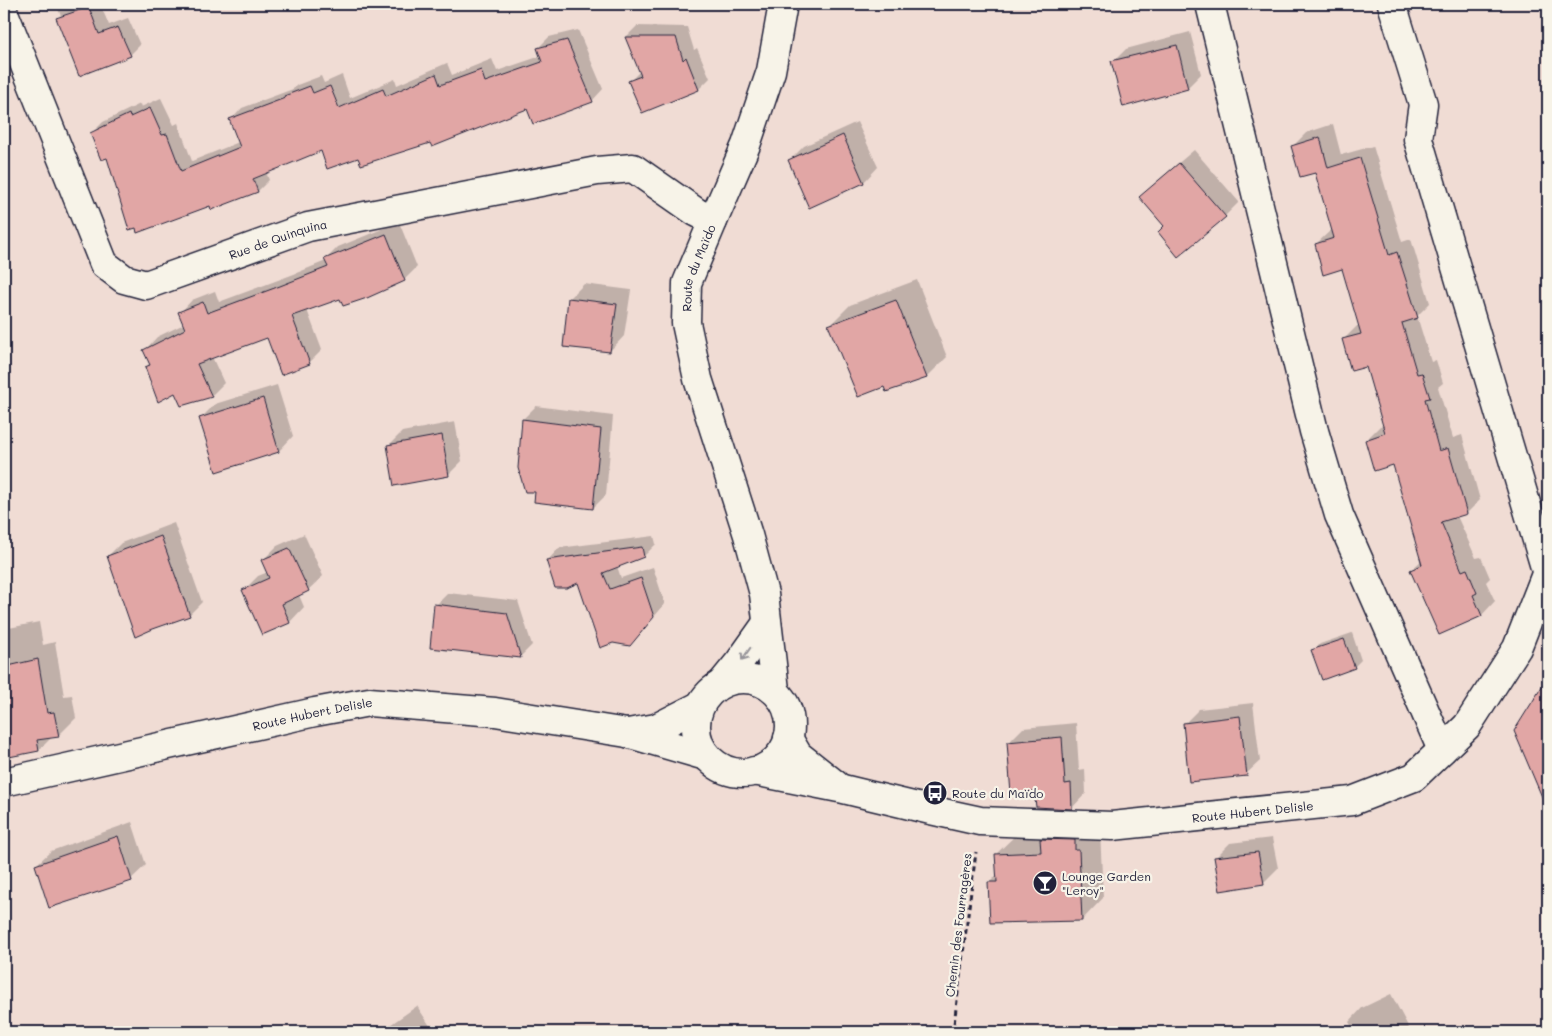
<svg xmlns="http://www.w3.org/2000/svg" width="1552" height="1036" viewBox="0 0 1552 1036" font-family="Mali,sans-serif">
	<rect width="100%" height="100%" fill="#f0dcd4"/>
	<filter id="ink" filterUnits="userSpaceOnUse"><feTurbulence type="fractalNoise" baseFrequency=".02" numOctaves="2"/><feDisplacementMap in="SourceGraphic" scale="10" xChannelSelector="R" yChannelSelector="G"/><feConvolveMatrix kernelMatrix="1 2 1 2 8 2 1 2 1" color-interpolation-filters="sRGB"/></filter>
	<g filter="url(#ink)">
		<path fill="#0003" d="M 56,4 L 100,4 L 109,25 L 128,18 L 140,45 L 130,55 L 58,18 L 61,16 Z
			M 637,26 L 687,27 L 694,50 L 697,48 L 710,78 L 699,89 L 643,111 L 629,82 L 640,71 L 626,37 Z
			M 578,30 L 603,89 L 592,101 L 528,107 L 431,141 L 322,149 L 266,172 L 269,180 L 258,191 L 212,208 L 210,204 L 108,156 L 92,133 L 103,122 L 140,104 L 141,107 L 161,98 L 174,125 L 178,123 L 192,161 L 239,142 L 231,120 L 242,108 L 293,89 L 297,85 L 321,76 L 324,83 L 342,75 L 350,98 L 395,79 L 397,85 L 447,63 L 452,75 L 492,59 L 497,71 L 541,56 L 538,48 L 549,37 Z
			M 1190,32 L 1201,74 L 1187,88 L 1113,62 L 1126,49 Z
			M 857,122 L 878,167 L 864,182 L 810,206 L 789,161 L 804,146 Z
			M 1333,124 L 1341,155 L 1373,146 L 1402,242 L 1411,239 L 1430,303 L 1417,316 L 1431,362 L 1436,360 L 1443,383 L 1438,387 L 1453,438 L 1462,435 L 1480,500 L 1467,513 L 1457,516 L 1476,558 L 1481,557 L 1490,578 L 1486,582 L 1495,601 L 1482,615 L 1440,633 L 1411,570 L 1422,560 L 1393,464 L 1366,440 L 1380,426 L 1384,425 L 1367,365 L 1343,340 L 1357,326 L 1360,325 L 1343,268 L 1316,244 L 1330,231 L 1333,230 L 1316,171 L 1292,147 L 1306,133 Z
			M 1194,150 L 1239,202 L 1225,216 L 1166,226 L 1141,197 L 1155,183 Z
			M 399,222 L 417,267 L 404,280 L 341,298 L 307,310 L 322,350 L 309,363 L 267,336 L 212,357 L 224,383 L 211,396 L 176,392 L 146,367 L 150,363 L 145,350 L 157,337 L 184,324 L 180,313 L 192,300 L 215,291 L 219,302 L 294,274 L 326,261 L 326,259 L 338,247 Z
			M 917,280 L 947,357 L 927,377 L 885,385 L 830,325 L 850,305 Z
			M 584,284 L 631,290 L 624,336 L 610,351 L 569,299 Z
			M 277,385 L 293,436 L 279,451 L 217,470 L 200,419 L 215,404 Z
			M 536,406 L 613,416 L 606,495 L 593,508 L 523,419 Z
			M 455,422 L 462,461 L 449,474 L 388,446 L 402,432 Z
			M 174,523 L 202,602 L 189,615 L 153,628 L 108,556 L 121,543 Z
			M 304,534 L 323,576 L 308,590 L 299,595 L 304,607 L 290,622 L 263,633 L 243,591 L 258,576 L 268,572 L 262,561 L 277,546 Z
			M 654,536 L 656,544 L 644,556 L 617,566 L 621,578 L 653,567 L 665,604 L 641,632 L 578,582 L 548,560 L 559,548 Z
			M 448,593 L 518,601 L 532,645 L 520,657 L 436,605 Z
			M 39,622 L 43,645 L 55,642 L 64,696 L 72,695 L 76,718 L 58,736 L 52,737 L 39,750 L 4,756 L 4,629 Z
			M 1352,633 L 1361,660 L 1354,667 L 1313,651 L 1320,644 Z
			M 1548,681 L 1548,745 L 1542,751 L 1546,683 Z
			M 1253,703 L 1260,761 L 1246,774 L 1185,723 L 1199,709 Z
			M 1076,723 L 1079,770 L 1085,769 L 1086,793 L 1072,808 L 1037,806 L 1035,790 L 1008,743 L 1023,728 Z
			M 132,822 L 146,865 L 131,879 L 36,865 L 51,851 Z
			M 1100,829 L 1103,898 L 1082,920 L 989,883 L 998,874 L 996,854 L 1018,833 Z
			M 1272,838 L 1278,868 L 1263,883 L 1215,858 L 1230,843 Z
			M 1391,994 L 1411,1032 L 1355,1032 L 1349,1022 L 1362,1008 Z
			M 417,1006 L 434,1032 L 380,1032 Z"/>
		<path fill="#e1a6a5" stroke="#22223b" d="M 89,7 L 99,34 L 118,27 L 131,56 L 79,76 L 56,18 Z
			M 625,37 L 676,37 L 683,60 L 686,57 L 699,90 L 642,113 L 628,81 L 641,76 Z
			M 567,40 L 593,102 L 533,124 L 527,109 L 432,147 L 430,143 L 361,165 L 358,158 L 327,169 L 321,151 L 253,179 L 258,192 L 211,210 L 210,206 L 137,233 L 136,228 L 129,230 L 107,158 L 101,160 L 90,133 L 129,114 L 130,117 L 150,108 L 162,135 L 167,134 L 181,171 L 240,147 L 229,119 L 285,98 L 284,96 L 310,86 L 313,93 L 330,86 L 339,108 L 383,89 L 386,96 L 436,74 L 440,85 L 481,70 L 485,82 L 542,62 L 537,48 Z
			M 1177,45 L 1188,89 L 1123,107 L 1111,61 Z
			M 843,135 L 864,183 L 809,208 L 788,160 Z
			M 1320,137 L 1328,168 L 1360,158 L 1389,255 L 1397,252 L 1418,318 L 1402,323 L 1417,374 L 1422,373 L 1430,398 L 1425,399 L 1439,451 L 1448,448 L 1467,514 L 1441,522 L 1462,571 L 1467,569 L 1477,593 L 1473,595 L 1482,616 L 1439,635 L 1410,570 L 1422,565 L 1393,465 L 1374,471 L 1365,440 L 1385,433 L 1366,367 L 1351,371 L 1342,339 L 1361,334 L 1342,269 L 1323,275 L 1315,244 L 1334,238 L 1315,173 L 1300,177 L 1291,146 Z
			M 1179,163 L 1226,217 L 1178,257 L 1158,232 L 1164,226 L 1139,197 Z
			M 386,234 L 405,281 L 367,298 L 343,306 L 340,299 L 292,316 L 310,364 L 281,375 L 267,338 L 197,364 L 212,397 L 181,406 L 175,393 L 158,402 L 145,367 L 150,365 L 143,350 L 185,329 L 178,312 L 203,302 L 207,313 L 280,286 L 328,267 L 324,259 Z
			M 568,298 L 617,304 L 610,352 L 563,347 Z
			M 896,300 L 927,378 L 886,392 L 884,387 L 858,397 L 828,325 Z
			M 263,398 L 279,452 L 216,472 L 199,418 Z
			M 522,419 L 601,429 L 593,509 L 534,502 L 535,492 L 525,492 L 518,468 Z
			M 442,435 L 449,476 L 394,486 L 387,445 Z
			M 161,536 L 190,616 L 153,629 L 135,637 L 107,556 Z
			M 642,547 L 644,557 L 603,573 L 610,589 L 641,578 L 654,617 L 630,646 L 613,643 L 600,648 L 578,583 L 567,588 L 555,588 L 546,560 Z
			M 289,548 L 309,591 L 282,604 L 290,623 L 262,635 L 242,590 L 269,578 L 261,560 Z
			M 434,604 L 507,613 L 521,658 L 430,648 Z
			M 1344,639 L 1355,668 L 1322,680 L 1311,650 Z
			M 38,659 L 47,713 L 54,712 L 59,737 L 37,740 L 39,751 L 4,758 L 4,667 Z
			M 1548,677 L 1548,811 L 1514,731 Z
			M 1240,716 L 1247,776 L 1189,782 L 1183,723 Z
			M 1062,737 L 1065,784 L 1071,783 L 1072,809 L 1036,807 L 1034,791 L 1011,794 L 1007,742 Z
			M 118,836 L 132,881 L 49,908 L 35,865 Z
			M 1040,839 L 1075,840 L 1075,850 L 1079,850 L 1082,921 L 990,923 L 988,882 L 997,882 L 995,854 L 1041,852 Z
			M 1258,852 L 1264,884 L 1220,891 L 1214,857 Z"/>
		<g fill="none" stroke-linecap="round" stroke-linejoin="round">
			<defs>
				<g id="minor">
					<path d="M 1210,4 L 1314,431 L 1339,515 L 1442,750"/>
					<path d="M 1392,4 L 1423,104 L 1418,139 L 1547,574"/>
					<path id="s1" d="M 4,13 L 104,264 L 124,279 L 146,285 L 308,227 L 597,171 L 633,168 L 696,212 L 713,221"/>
					<path d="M 722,683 L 740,661 L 767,623"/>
					<path id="s2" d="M 775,690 L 764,594 L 748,535 L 698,379 L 686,323 L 687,283 L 713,221 L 746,145 L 771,71 L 783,4"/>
				</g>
				<g id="major">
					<circle cx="743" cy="726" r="47"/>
					<path d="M 628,733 L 656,728 L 699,706"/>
					<path d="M 788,738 L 798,755 L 836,785"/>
					<path id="s3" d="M 754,771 L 839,788 L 930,810 L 980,821 L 1112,826 L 1352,801 L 1414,777 L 1467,726 L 1517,648 L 1548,569"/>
					<path id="s4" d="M 4,782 L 315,712 L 369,702 L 495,712 L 627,733 L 706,756"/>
				</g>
			</defs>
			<use href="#minor" stroke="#22223b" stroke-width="31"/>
			<use href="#major" stroke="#22223b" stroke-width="31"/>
			<path stroke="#22223b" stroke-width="3" stroke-dasharray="5 4" stroke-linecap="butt" d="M 953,1032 L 976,852"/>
			<use href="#minor" stroke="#f7f3e8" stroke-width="28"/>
			<use href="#major" stroke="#f7f3e8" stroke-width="28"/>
		</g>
		<defs><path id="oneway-shaft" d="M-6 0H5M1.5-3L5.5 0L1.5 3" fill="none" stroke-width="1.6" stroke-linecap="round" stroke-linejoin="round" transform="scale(1.25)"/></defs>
		<use stroke="#97959a" href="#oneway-shaft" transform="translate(746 654) rotate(125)"/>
	</g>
	<defs>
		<symbol id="bus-disc" viewBox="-11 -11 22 22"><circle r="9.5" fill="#22223b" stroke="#f7f3e8"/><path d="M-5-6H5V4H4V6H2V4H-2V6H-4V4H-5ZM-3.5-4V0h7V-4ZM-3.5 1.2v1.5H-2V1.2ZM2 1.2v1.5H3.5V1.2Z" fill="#fff"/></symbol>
		<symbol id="bar-disc" viewBox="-11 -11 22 22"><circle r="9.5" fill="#22223b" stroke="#f7f3e8"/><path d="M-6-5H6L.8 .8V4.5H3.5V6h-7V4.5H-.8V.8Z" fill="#fff"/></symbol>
	</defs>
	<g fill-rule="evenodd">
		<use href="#bus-disc" x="921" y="779" width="28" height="28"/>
		<use href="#bar-disc" x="1031" y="869" width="28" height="28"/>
	</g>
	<g text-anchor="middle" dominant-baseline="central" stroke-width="4.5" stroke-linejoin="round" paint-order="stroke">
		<g font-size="12" fill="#22223b" stroke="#f7f3e8">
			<text stroke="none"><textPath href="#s1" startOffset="458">Rue de Quinquina</textPath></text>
			<text stroke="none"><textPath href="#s2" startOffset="436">Route du Maïdo</textPath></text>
			<text stroke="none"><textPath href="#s4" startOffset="316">Route Hubert Delisle</textPath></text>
			<text stroke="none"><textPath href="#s3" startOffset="505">Route Hubert Delisle</textPath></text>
			<text transform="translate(958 925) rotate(-83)">Chemin des Fourragères</text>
		</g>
		<g font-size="12" fill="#22223b" stroke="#f7f3e8" text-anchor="start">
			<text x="952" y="793">Route du Maïdo</text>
			<text x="1062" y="876">Lounge Garden<tspan x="1062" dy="14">"Leroy"</tspan></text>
		</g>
	</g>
	<rect width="1552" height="1036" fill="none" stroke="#f7f3e8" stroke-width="20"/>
	<rect x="10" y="10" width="1532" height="1016" fill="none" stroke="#22223b" stroke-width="2" filter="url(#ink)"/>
</svg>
